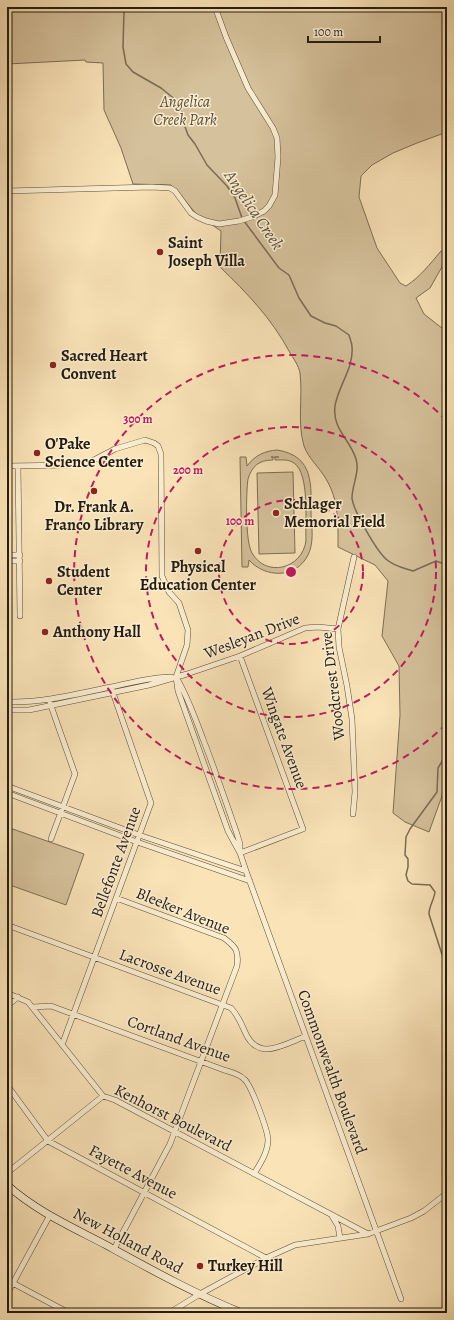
<svg xmlns="http://www.w3.org/2000/svg" width="454" height="1320" viewBox="0 0 454 1320" font-family="Alegreya,serif">
	<rect width="100%" height="100%" fill="#f9e3b7"/>
	<filter id="stains"><feTurbulence type="fractalNoise" baseFrequency=".005" numOctaves="4"/><feColorMatrix values="0 0 0 0 .2 0 0 0 0 .09 0 0 0 0 .02 0 0 0 .5 -.17"/></filter>
	<radialGradient id="worn" r=".72"><stop offset=".6" stop-color="#630" stop-opacity="0"/><stop offset="1" stop-color="#630" stop-opacity=".3"/></radialGradient>
	<path fill="#d5c19b" stroke="#7c6e56" fill-rule="evenodd" d="M 7,7 L 443,7 L 447,26 L 447,132 L 417,143 L 393,153 L 372,165 L 361,176 L 359,197 L 377,248 L 400,283 L 406,286 C 420,277 430,264 441,251 L 446,251 L 447,258 L 430,288 L 416,298 L 424,314 L 447,332 L 447,752 L 442,796 L 429,832 L 405,822 L 393,813 L 400,715 L 399,666 L 382,636 L 388,581 L 375,565 L 338,547 C 338,524 339,500 326,479 C 320,468 308,458 304,446 C 297,423 303,397 300,373 C 299,366 293,358 289,351 C 271,318 247,293 220,267 L 221,231 L 196,214 L 180,194 L 171,185 L 133,184 L 121,148 L 104,110 L 103,63 L 86,62 L 85,60 L 7,64 Z
		M 277,450 C 315,456 311,486 311,515 C 312,528 314,543 308,555 C 296,579 265,578 249,560 L 248,567 L 242,567 L 240,457 L 246,457 L 247,466 C 255,455 265,451 277,450 ZM 271,457 L 279,457 L 275,457 L 275,460 C 282,460 288,459 294,463 C 310,474 305,522 306,541 C 302,569 266,578 252,553 C 245,541 246,493 248,479 C 252,466 259,460 273,460 L 273,457 Z
		M 293,472 L 295,553 L 259,554 L 257,473 Z
		M 7,827 L 84,854 L 66,905 L 7,884 Z"/>
	<g fill="none" stroke-linecap="round" stroke-linejoin="round">
		<path stroke="#796b53" stroke-width="1.5" d="M 122,7 L 124,12 L 123,47 L 126,64 L 133,72 L 161,88 L 177,101 L 182,112 L 184,124 L 188,135 L 195,144 L 207,165 L 227,186 L 235,198 L 242,218
			M 244,221 L 279,268 L 289,275 L 299,298 L 311,316 L 325,323 L 336,326 L 349,335 C 350,339 352,343 352,347 C 354,368 338,386 335,406 C 332,429 350,439 356,459 C 360,472 352,485 352,498 C 353,510 376,550 386,559 C 393,566 404,568 413,571 L 436,561 L 447,565
			M 447,753 L 438,768 L 437,792 L 410,829 L 406,837 L 405,855 L 408,859 L 408,867 L 406,875 L 408,881 L 412,884 L 430,885 L 435,892 C 434,900 429,906 429,914 L 447,970"/>
		<defs>
			<path id="street" d="M 7,191 L 151,187 L 170,188 L 175,191 L 191,213 L 197,217 L 206,221 L 219,224 L 239,221 L 252,217 L 264,211 L 269,206 L 275,195 L 278,157 L 277,138 L 273,128 L 248,88 L 226,37 L 215,7
				M 7,466 L 74,465 L 90,462 L 115,449 L 145,440 L 154,443 L 158,446 L 161,454 L 162,576 L 169,592 L 179,603 L 188,630 L 187,645 L 176,677 L 178,691 L 228,831 L 240,853
				M 18,466 L 20,616
				M 7,555 L 20,555
				M 7,561 L 20,561
				M 240,656 L 303,829 L 240,853
				M 176,677 C 188,697 195,718 203,739 C 215,770 226,802 237,834 L 240,844 L 240,853 L 246,871 L 401,1299
				M 7,702 C 42,703 77,694 111,687 C 131,683 150,677 171,677
				M 50,703 L 75,774 L 51,839
				M 7,710 L 29,710 L 149,685 L 187,674 L 240,656 L 305,628 L 318,627 L 338,629
				M 7,786 L 139,835 L 246,871
				M 7,793 L 137,842 L 250,881
				M 353,814 L 355,792 L 352,719 L 347,686 L 339,647 L 338,629 L 354,557
				M 7,925 L 231,1008 C 238,1015 241,1023 245,1032 C 258,1062 283,1045 306,1036
				M 7,993 L 28,1002 L 103,1096 L 115,1100 L 368,1234
				M 7,1006 L 18,997
				M 33,1007 L 51,1006 L 224,1070 C 231,1072 239,1074 244,1079 C 251,1084 268,1131 268,1140 C 268,1152 260,1164 254,1174
				M 62,1045 L 151,803 L 111,687
				M 7,1085 L 48,1141 L 266,1258
				M 7,1173 L 103,1096
				M 332,1216 L 338,1226 L 340,1238
				M 114,1249 L 170,1144 L 237,966 C 239,951 236,947 224,938 L 116,898
				M 7,1280 L 69,1313
				M 7,1294 L 50,1215
				M 169,1313 L 200,1294 L 266,1258 L 295,1245 L 368,1234 L 411,1218 L 424,1211 L 447,1193"/>
			<path id="secondary" d="M 7,1185 C 36,1211 72,1227 106,1245 C 150,1269 195,1294 242,1313"/>
		</defs>
		<use href="#street" stroke="#594e3a" stroke-width="6"/>
		<use href="#secondary" stroke="#241c11" stroke-width="8"/>
		<use href="#street" stroke="#fbedd0" stroke-width="5"/>
		<use href="#secondary" stroke="#fbedd0" stroke-width="7"/>
	</g>
	<g fill="none" stroke="#c2185b" stroke-width="2" stroke-dasharray="7 5">
		<circle cx="291" cy="572" r="72"/>
		<circle cx="291" cy="572" r="145"/>
		<path d="M446 724A217 217 0 1 1 446 420"/>
	</g>
	<g fill="#8f2418" stroke="#fbedd0" stroke-width="1.5">
		<circle cx="160" cy="252" r="4"/>
		<circle cx="53" cy="365" r="4"/>
		<circle cx="37" cy="453" r="4"/>
		<circle cx="94" cy="491" r="4"/>
		<circle cx="276" cy="513" r="4"/>
		<circle cx="198" cy="551" r="4"/>
		<circle cx="49" cy="581" r="4"/>
		<circle cx="45" cy="632" r="4"/>
		<circle cx="200" cy="1266" r="4"/>
	</g>
	<g text-anchor="middle" dominant-baseline="central" stroke-width="3" stroke-linejoin="round" paint-order="stroke">
		<g font-size="16" font-style="italic" fill="#594e3a" stroke="#fbedd0">
			<text x="185" y="102">Angelica<tspan x="185" dy="18">Creek Park</tspan></text>
		</g>
		<g font-size="16" font-weight="bold" fill="#241c11" stroke="#fbedd0" text-anchor="start">
			<text x="168" y="243">Saint<tspan x="168" dy="18">Joseph Villa</tspan></text>
			<text x="61" y="356">Sacred Heart<tspan x="61" dy="18">Convent</tspan></text>
			<text x="45" y="444">O'Pake<tspan x="45" dy="18">Science Center</tspan></text>
			<text x="284" y="504">Schlager<tspan x="284" dy="18">Memorial Field</tspan></text>
			<text x="94" y="507" text-anchor="middle">Dr. Frank A.<tspan x="94" dy="18">Franco Library</tspan></text>
			<text x="198" y="567" text-anchor="middle">Physical<tspan x="198" dy="18">Education Center</tspan></text>
			<text x="57" y="572">Student<tspan x="57" dy="18">Center</tspan></text>
			<text x="53" y="632">Anthony Hall</text>
			<text x="208" y="1266">Turkey Hill</text>
		</g>
		<g font-size="16" fill="#241c11" stroke="#fbedd0">
			<text transform="translate(252 636) rotate(-21)">Wesleyan Drive</text>
			<text transform="translate(333 686) rotate(-97)">Woodcrest Drive</text>
			<text transform="translate(284 738) rotate(70)">Wingate Avenue</text>
			<text transform="translate(116 862) rotate(-70)">Bellefonte Avenue</text>
			<text transform="translate(183 911) rotate(22)">Bleeker Avenue</text>
			<text transform="translate(170 972) rotate(20)">Lacrosse Avenue</text>
			<text transform="translate(179 1039) rotate(20)">Cortland Avenue</text>
			<text transform="translate(332 1072) rotate(70)">Commonwealth Boulevard</text>
			<text transform="translate(173 1118) rotate(27)">Kenhorst Boulevard</text>
			<text transform="translate(133 1172) rotate(28)">Fayette Avenue</text>
			<text transform="translate(128 1241) rotate(28)">New Holland Road</text>
		</g>
		<g font-size="17" font-style="italic" fill="#5c503d" stroke="#fbedd0">
			<text transform="translate(254 210) rotate(56)">Angelica Creek</text>
		</g>
	</g>
	<circle cx="291" cy="572" r="6" fill="#c2185b" stroke="#fbedd0" stroke-width="2"/>
	<g font-size="12" text-anchor="middle" font-weight="bold" fill="#c2185b" stroke="#fbedd0" stroke-width="3" stroke-linejoin="round" paint-order="stroke">
		<text x="138" y="423">300 m</text>
		<text x="188" y="474">200 m</text>
		<text x="240" y="525">100 m</text>
	</g>
	<rect width="454" height="1320" fill="none" stroke="#f9e3b7" stroke-width="24"/>
	<rect x="8" y="8" width="438" height="1304" fill="none" stroke="#241c11" stroke-width="2"/>
	<rect x="12" y="12" width="430" height="1296" fill="none" stroke="#241c11"/>
	<path d="M308 36v6h72v-6" fill="none" stroke="#241c11" stroke-width="2"/>
	<text x="314" y="36" font-size="12" fill="#241c11" stroke="#fbedd0" stroke-width="3" paint-order="stroke">100 m</text>
	<rect width="100%" height="100%" filter="url(#stains)"/>
	<rect width="100%" height="100%" fill="url(#worn)"/>
</svg>
